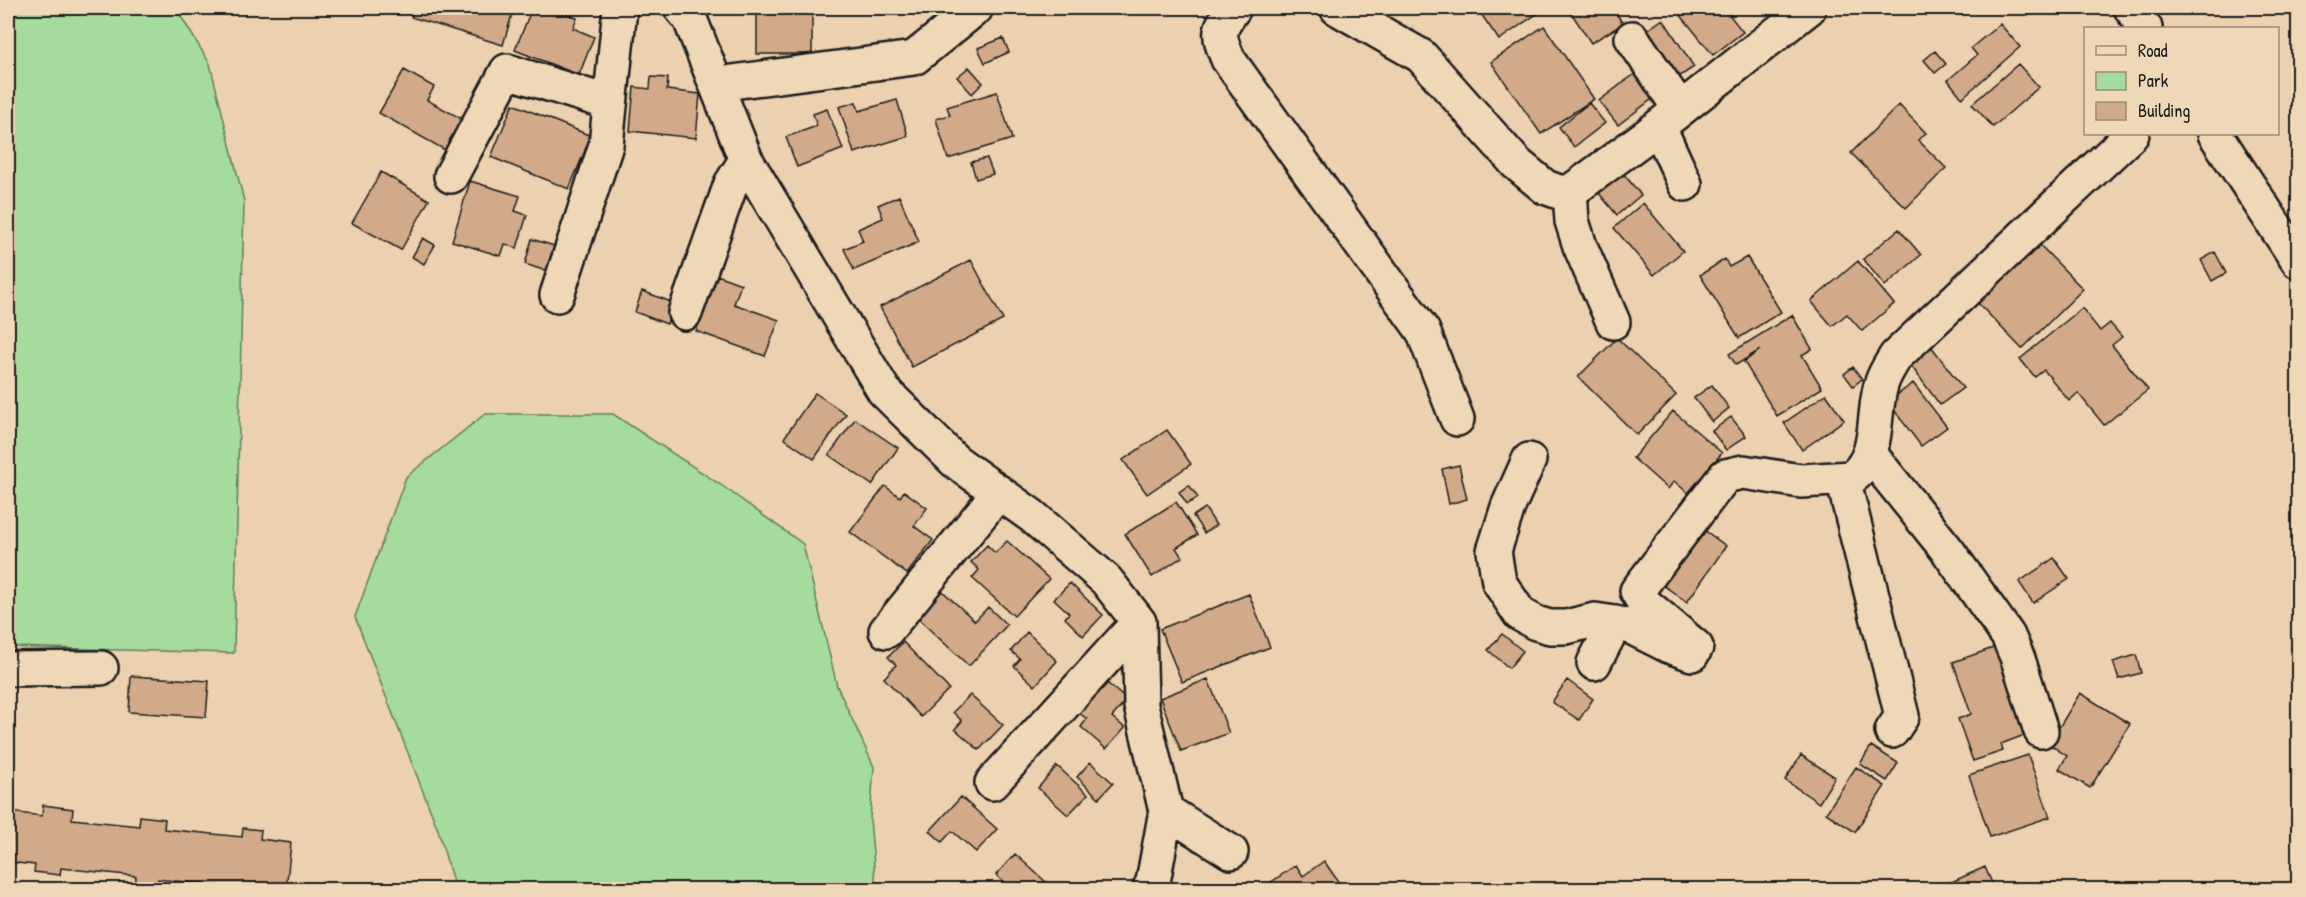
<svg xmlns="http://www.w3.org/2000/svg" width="2306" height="897" viewBox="0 0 2306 897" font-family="'Patrick Hand',sans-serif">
	<rect width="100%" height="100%" fill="#ecd1b0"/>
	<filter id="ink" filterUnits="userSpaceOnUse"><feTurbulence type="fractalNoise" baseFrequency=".0167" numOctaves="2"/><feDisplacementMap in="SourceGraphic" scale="12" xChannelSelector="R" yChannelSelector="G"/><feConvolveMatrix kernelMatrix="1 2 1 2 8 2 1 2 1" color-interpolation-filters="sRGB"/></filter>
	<g filter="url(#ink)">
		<path fill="#a6db9e" stroke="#617c5d" stroke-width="1.5" d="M 8,8 L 176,8 L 210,64 L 244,201 L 234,653 L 8,647 Z
			M 485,414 L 613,414 L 721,485 L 803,544 L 837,686 L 874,767 L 870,819 L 876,889 L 455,889 L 438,830 L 355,617 L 406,477 Z"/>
		<path fill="#d2aa89" stroke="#1c1c1c" stroke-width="1.5" d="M 414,8 L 514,8 L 503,45 L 411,17 Z
			M 532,8 L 552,8 L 577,18 L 573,28 L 594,37 L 579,75 L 515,50 Z
			M 1477,8 L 1535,8 L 1538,13 L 1499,40 Z
			M 1568,8 L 1613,8 L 1623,24 L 1591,43 Z
			M 1675,8 L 1724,8 L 1743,32 L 1713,55 Z
			M 812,12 L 812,54 L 757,54 L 757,13 Z
			M 1663,19 L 1694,67 L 1674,80 L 1643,33 Z
			M 2000,24 L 2020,47 L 1962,98 L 1948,80 L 1977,55 L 1971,48 Z
			M 1544,26 L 1594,99 L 1541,134 L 1491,62 Z
			M 1003,38 L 1009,52 L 985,63 L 978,48 Z
			M 1935,51 L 1946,64 L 1935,73 L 1924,60 Z
			M 2018,64 L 2039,87 L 1993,127 L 1972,104 Z
			M 969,67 L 983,83 L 972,94 L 957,77 Z
			M 404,70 L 434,87 L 427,100 L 462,119 L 445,150 L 379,113 Z
			M 1637,72 L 1656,96 L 1618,125 L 1599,101 Z
			M 651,77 L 668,78 L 667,90 L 700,94 L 696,138 L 630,131 L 634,87 L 650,89 Z
			M 997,92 L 1012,139 L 948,159 L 936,119 L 950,115 L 947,107 Z
			M 897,100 L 908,136 L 854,153 L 839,107 L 856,102 L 859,111 Z
			M 1589,103 L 1605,123 L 1574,147 L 1559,127 Z
			M 513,104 L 591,136 L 569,189 L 491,157 Z
			M 1899,105 L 1926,133 L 1918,140 L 1946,168 L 1906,208 L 1851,153 Z
			M 827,109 L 843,149 L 797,167 L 786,137 L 817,126 L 813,114 Z
			M 987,158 L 993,174 L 976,179 L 971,162 Z
			M 1617,166 L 1641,195 L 1617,215 L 1593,186 Z
			M 381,172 L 429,200 L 401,250 L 352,223 Z
			M 470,181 L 520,196 L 515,211 L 527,215 L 517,248 L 505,244 L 501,256 L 452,241 Z
			M 899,196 L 919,242 L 854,270 L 844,249 L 863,241 L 858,229 L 883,218 L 878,205 Z
			M 1643,203 L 1683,251 L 1654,275 L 1614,228 Z
			M 1899,229 L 1921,255 L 1885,286 L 1863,259 Z
			M 423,238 L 435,245 L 424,264 L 412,257 Z
			M 532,239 L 554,246 L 546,271 L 525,264 Z
			M 2036,241 L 2083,289 L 2022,349 L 1975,300 Z
			M 2215,252 L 2226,273 L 2212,281 L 2201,260 Z
			M 1747,257 L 1781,312 L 1739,338 L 1700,275 L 1725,259 L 1729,267 Z
			M 971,260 L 1003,320 L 912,367 L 880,307 Z
			M 1858,261 L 1894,304 L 1862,331 L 1847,314 L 1832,326 L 1811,301 Z
			M 717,275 L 741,284 L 734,304 L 779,320 L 765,356 L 696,331 Z
			M 642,291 L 674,303 L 667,324 L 635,312 Z
			M 2082,308 L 2100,331 L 2110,323 L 2122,337 L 2112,345 L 2148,390 L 2104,425 L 2078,393 L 2069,401 L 2044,370 L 2035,377 L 2020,359 Z
			M 1792,315 L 1812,349 L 1802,355 L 1822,388 L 1777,416 L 1744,362 L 1760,350 L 1736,365 L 1729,354 Z
			M 1617,338 L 1676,395 L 1637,435 L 1578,377 Z
			M 1931,346 L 1963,388 L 1940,405 L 1909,363 Z
			M 1853,367 L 1862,379 L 1853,386 L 1844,374 Z
			M 1913,383 L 1947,427 L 1921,446 L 1888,402 Z
			M 1712,385 L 1729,408 L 1712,422 L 1694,398 Z
			M 815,393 L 846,414 L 814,459 L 784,438 Z
			M 1826,394 L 1844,420 L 1802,450 L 1784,423 Z
			M 1673,411 L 1722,453 L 1688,493 L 1674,481 L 1668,489 L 1633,458 Z
			M 1731,417 L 1746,436 L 1726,450 L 1712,431 Z
			M 855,419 L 898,448 L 872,485 L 829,455 Z
			M 1167,430 L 1191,464 L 1147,494 L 1123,460 Z
			M 1459,465 L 1467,499 L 1449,504 L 1442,469 Z
			M 1189,485 L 1198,498 L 1187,504 L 1179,492 Z
			M 885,486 L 900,497 L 904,491 L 927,508 L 914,526 L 933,540 L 907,574 L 850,532 Z
			M 1176,502 L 1197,535 L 1176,548 L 1182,557 L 1152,577 L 1125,534 Z
			M 1205,508 L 1216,525 L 1204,533 L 1193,516 Z
			M 1700,527 L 1726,546 L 1687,602 L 1660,583 Z
			M 1007,541 L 1049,579 L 1014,616 L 972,578 L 979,570 L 971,562 L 987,545 L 995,553 Z
			M 2054,558 L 2069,579 L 2033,603 L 2019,582 Z
			M 1070,583 L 1103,615 L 1083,636 L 1065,618 L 1069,613 L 1054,599 Z
			M 939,588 L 975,621 L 988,607 L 1007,625 L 969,666 L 914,615 Z
			M 1249,594 L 1270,647 L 1182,682 L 1160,629 Z
			M 1027,632 L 1057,661 L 1035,686 L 1014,666 L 1020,659 L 1011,651 Z
			M 1502,634 L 1523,651 L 1509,668 L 1488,650 Z
			M 903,642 L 949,689 L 921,717 L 884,678 L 896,665 L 888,657 Z
			M 1996,647 L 2027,734 L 2001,744 L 2003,751 L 1973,761 L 1958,719 L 1971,714 L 1953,662 Z
			M 2136,655 L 2141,673 L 2119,679 L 2113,662 Z
			M 131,676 L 209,681 L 206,717 L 129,712 Z
			M 1208,679 L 1229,733 L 1181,751 L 1160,698 Z
			M 1567,680 L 1593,699 L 1579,720 L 1552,702 Z
			M 1107,683 L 1127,700 L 1112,717 L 1125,728 L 1106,749 L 1081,727 L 1087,719 L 1079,713 Z
			M 2080,693 L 2130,724 L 2090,788 L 2059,769 L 2067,756 L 2049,744 Z
			M 970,695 L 1003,725 L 979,750 L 955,729 L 962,721 L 953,712 Z
			M 1871,746 L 1898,763 L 1887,781 L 1860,764 Z
			M 1801,755 L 1835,777 L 1819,803 L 1785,780 Z
			M 2028,755 L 2050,817 L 1990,837 L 1969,775 Z
			M 1090,762 L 1113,783 L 1099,798 L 1077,777 Z
			M 1057,766 L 1088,794 L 1068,815 L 1038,788 Z
			M 1856,767 L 1885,786 L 1855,832 L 1826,813 Z
			M 961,797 L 997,829 L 976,852 L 952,831 L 942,842 L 930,831 Z
			M 43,805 L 73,809 L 72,819 L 139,826 L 140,816 L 165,819 L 164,829 L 242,837 L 243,828 L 261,830 L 260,839 L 291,843 L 286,890 L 238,890 L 238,888 L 158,879 L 157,888 L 135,885 L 136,876 L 61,868 L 60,875 L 34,872 L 35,865 L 8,862 L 10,812 L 42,816 Z
			M 1015,854 L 1046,882 L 1040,890 L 1012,890 L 996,875 Z
			M 1324,861 L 1344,890 L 1274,890 L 1270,883 L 1296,865 L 1303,876 Z
			M 1985,867 L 1995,890 L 1936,890 L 1936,889 Z"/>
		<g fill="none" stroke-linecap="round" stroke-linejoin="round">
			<defs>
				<path id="minor" d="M 681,8 L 690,19 L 746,160 L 884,391 L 955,461 L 1032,516 L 1106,580 L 1139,622 L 1141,706 L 1166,811 L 1153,882 L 1149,890
					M 1234,8 C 1218,30 1217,33 1228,59 L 1423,331 L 1457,419
					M 1337,8 L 1421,56 L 1516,163 L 1545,187 L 1559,192 L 1570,192 L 1649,134 L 1809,8
					M 2131,8 L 2145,28
					M 1632,38 L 1680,109
					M 717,84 L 914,58 L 976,8
					M 1659,127 L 1685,184
					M 2215,134 L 2298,261
					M 451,176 L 507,71 L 610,103
					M 1570,192 L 1572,221 L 1580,246 L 1613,322
					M 557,295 L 606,145 L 620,8
					M 685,313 L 731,184 L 746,160
					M 1870,454 L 1948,551 L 2008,636 L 2018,659 L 2041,731
					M 1529,460 L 1508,507 L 1494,551 L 1499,582 L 1520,614 L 1536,623 L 1550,627 L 1566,627 L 1595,620 L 1615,623 L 1629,626 L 1669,646 L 1692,654 L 1696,647 L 1644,603 L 1637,591 L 1725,476 L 1743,472 L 1801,481 L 1851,478 C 1882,457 1871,413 1882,382 C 1885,373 1891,364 1896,356 L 2132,134
					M 1843,479 L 1902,716 L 1892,731
					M 886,631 L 999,492
					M 1594,663 L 1615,623
					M 8,669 L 101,668
					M 992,783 L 1139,622
					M 1166,811 L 1231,852"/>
			</defs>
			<use href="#minor" stroke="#1c1c1c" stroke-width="38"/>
			<use href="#minor" stroke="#efd8b7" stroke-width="33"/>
		</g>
	</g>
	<rect width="2306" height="897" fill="none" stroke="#efd8b7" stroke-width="30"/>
	<rect x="15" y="15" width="2276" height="867" fill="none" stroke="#1c1c1c" stroke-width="2" filter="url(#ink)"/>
	<rect x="2084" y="27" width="195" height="108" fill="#efd8b7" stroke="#9b8d79" stroke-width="1.5"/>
	<rect x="2096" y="46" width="30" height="9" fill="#efd8b7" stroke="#9b8d79" stroke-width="1.5"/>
	<text x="2138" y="57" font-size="18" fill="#1c1c1c">Road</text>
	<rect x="2096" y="72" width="30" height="18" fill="#a6db9e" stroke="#9b8d79" stroke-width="1.5"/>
	<text x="2138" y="87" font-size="18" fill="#1c1c1c">Park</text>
	<rect x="2096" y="102" width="30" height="18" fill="#d2aa89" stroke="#9b8d79" stroke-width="1.5"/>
	<text x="2138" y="117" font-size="18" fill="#1c1c1c">Building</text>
</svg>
